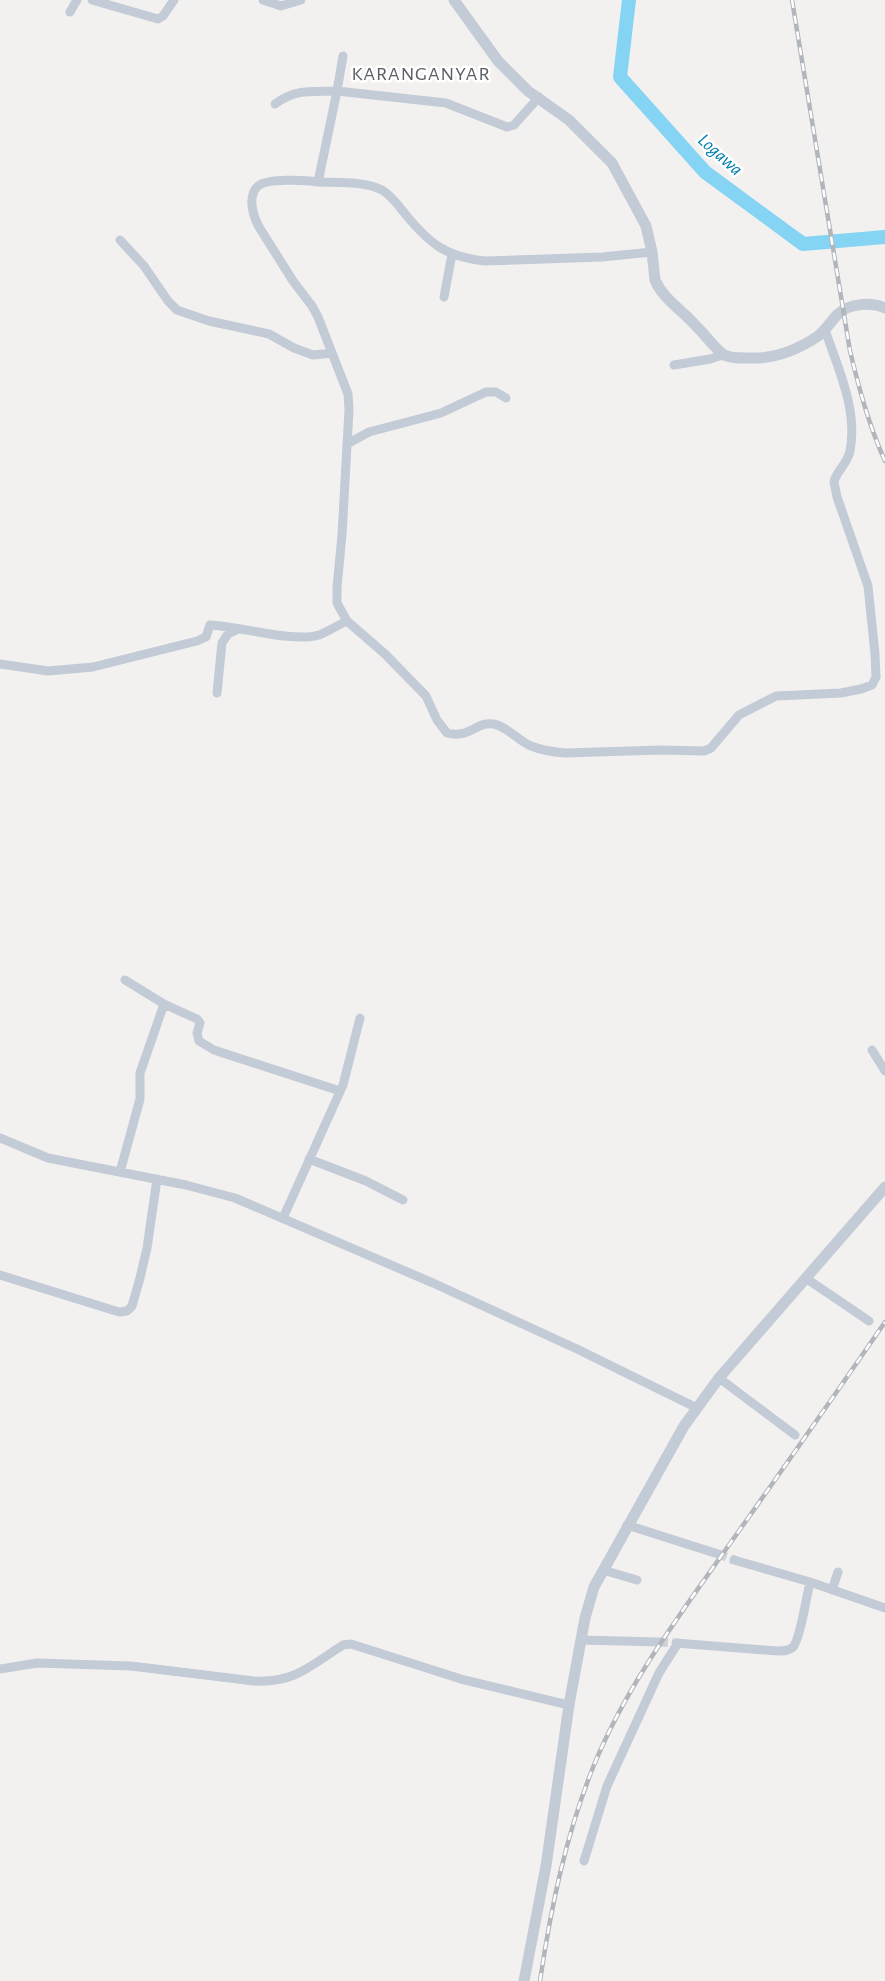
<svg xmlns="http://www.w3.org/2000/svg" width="885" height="1981" viewBox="0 0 885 1981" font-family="'Alegreya Sans',sans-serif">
	<rect width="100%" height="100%" fill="#f3f1f0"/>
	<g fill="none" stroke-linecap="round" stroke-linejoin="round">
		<path stroke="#85d4f4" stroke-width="14" d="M 629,0 L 620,77 L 705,172 L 803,244 L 885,237"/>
		<path stroke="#d0d1d3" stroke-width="9" stroke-dasharray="9 4.5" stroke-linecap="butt" d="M 718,1554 L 734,1560
			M 659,1642 L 676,1643"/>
		<path stroke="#c3cbd6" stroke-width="9" d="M 92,0 L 158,19 L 163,16 L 174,0
			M 263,0 L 281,6 L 301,0
			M 70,12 L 77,0
			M 539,97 L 514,125 L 507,127 L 446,103 L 337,91 L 318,182 C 306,180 267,178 258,186 C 247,196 253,216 259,227 L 293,281 L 312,306 L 318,317 L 348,394 L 349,410 L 342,535 L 337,587 L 337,603 L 347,621 L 385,654 L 426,696 L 437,720 L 447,733 C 470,739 476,721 494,724 C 506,726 519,741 531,746 C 541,750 553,752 565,753 L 661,750 L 704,751 L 711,748 L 739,715 L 776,696 L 841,693 L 861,689 L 872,685 L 876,677 L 875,654 L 868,586 L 837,497 L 834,482 C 836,471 847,465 850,451 C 858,410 838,368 825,330
			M 275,104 C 296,88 312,92 337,91 L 343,56
			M 318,182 C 338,183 364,181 382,190 C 392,196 399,206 406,215 C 430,244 446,257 485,261 L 602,257 L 652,252
			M 120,240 L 144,266 L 168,301 L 177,310 L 209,321 L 269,334 L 294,348 L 313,355 L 332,353
			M 444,297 L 452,254
			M 674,365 L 710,359 L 723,355
			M 347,444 L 369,432 L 441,413 L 486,392 L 496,392 L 506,398
			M 0,664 L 48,671 L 93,667 L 197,641 L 206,637 L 210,625 C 238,626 294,643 319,635 C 329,631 338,625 347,621
			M 217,693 L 222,643 L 228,634 L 238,629
			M 125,980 L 164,1004 L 197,1019 L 200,1023 L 197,1033 L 199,1041 L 214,1050 L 340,1091
			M 872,1050 L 885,1071
			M 0,1138 L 48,1158 L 186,1185 L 235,1198 L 433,1283 L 577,1349 L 697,1408
			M 309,1159 L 366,1181 L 403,1200
			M 120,1172 L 140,1099 L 140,1073 L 164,1004
			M 283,1218 L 343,1085 L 360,1018
			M 0,1275 L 119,1312 L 127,1311 L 132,1306 L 140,1278 L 147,1248 L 157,1179
			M 807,1279 L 869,1321
			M 719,1378 L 795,1435
			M 627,1525 L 718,1554
			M 734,1560 L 810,1582 L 885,1608
			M 603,1570 L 637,1580
			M 832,1590 L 838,1572
			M 581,1640 L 659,1642
			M 676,1643 L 778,1651 C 783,1651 789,1651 793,1647 C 800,1640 807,1594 810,1582
			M 0,1669 L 37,1663 L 131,1666 L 254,1681 C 296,1683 311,1665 343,1645 L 351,1644 L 461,1679 L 569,1705
			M 584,1861 L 607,1786 L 659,1673 L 678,1643"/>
		<path stroke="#c3cbd6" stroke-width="11" d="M 454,0 L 498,61 L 528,91 L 569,120 L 612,163 L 646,226 L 652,252 L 655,280 C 663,299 682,310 695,325 C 703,332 716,350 724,355 C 732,359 745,358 754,358 C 778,358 799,349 818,336 C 826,330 831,321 838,314 C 850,303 871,302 885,308
			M 524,1981 L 546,1866 L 569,1705 L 585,1618 L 594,1587 L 684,1426 L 719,1378 L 885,1187"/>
		<defs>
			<path id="rail" d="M 792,0 L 850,351 C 859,388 869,426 885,461
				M 540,1981 C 551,1907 566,1834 594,1765 C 626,1687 676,1620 724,1552 C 778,1476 832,1399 885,1322"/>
		</defs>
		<use href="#rail" stroke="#b2b5bb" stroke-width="4.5"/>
		<use href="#rail" stroke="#fff" stroke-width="2.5" stroke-dasharray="8" stroke-linecap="butt"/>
	</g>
	<g text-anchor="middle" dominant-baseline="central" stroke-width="5" stroke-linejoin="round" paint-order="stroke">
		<g font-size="19" font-style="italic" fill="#017db1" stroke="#fff">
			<text transform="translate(720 155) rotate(42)">Logawa</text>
		</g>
		<g font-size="20" letter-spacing="1" fill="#5c6066" stroke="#fff">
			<text x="421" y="74">KARANGANYAR</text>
		</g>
	</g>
</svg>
